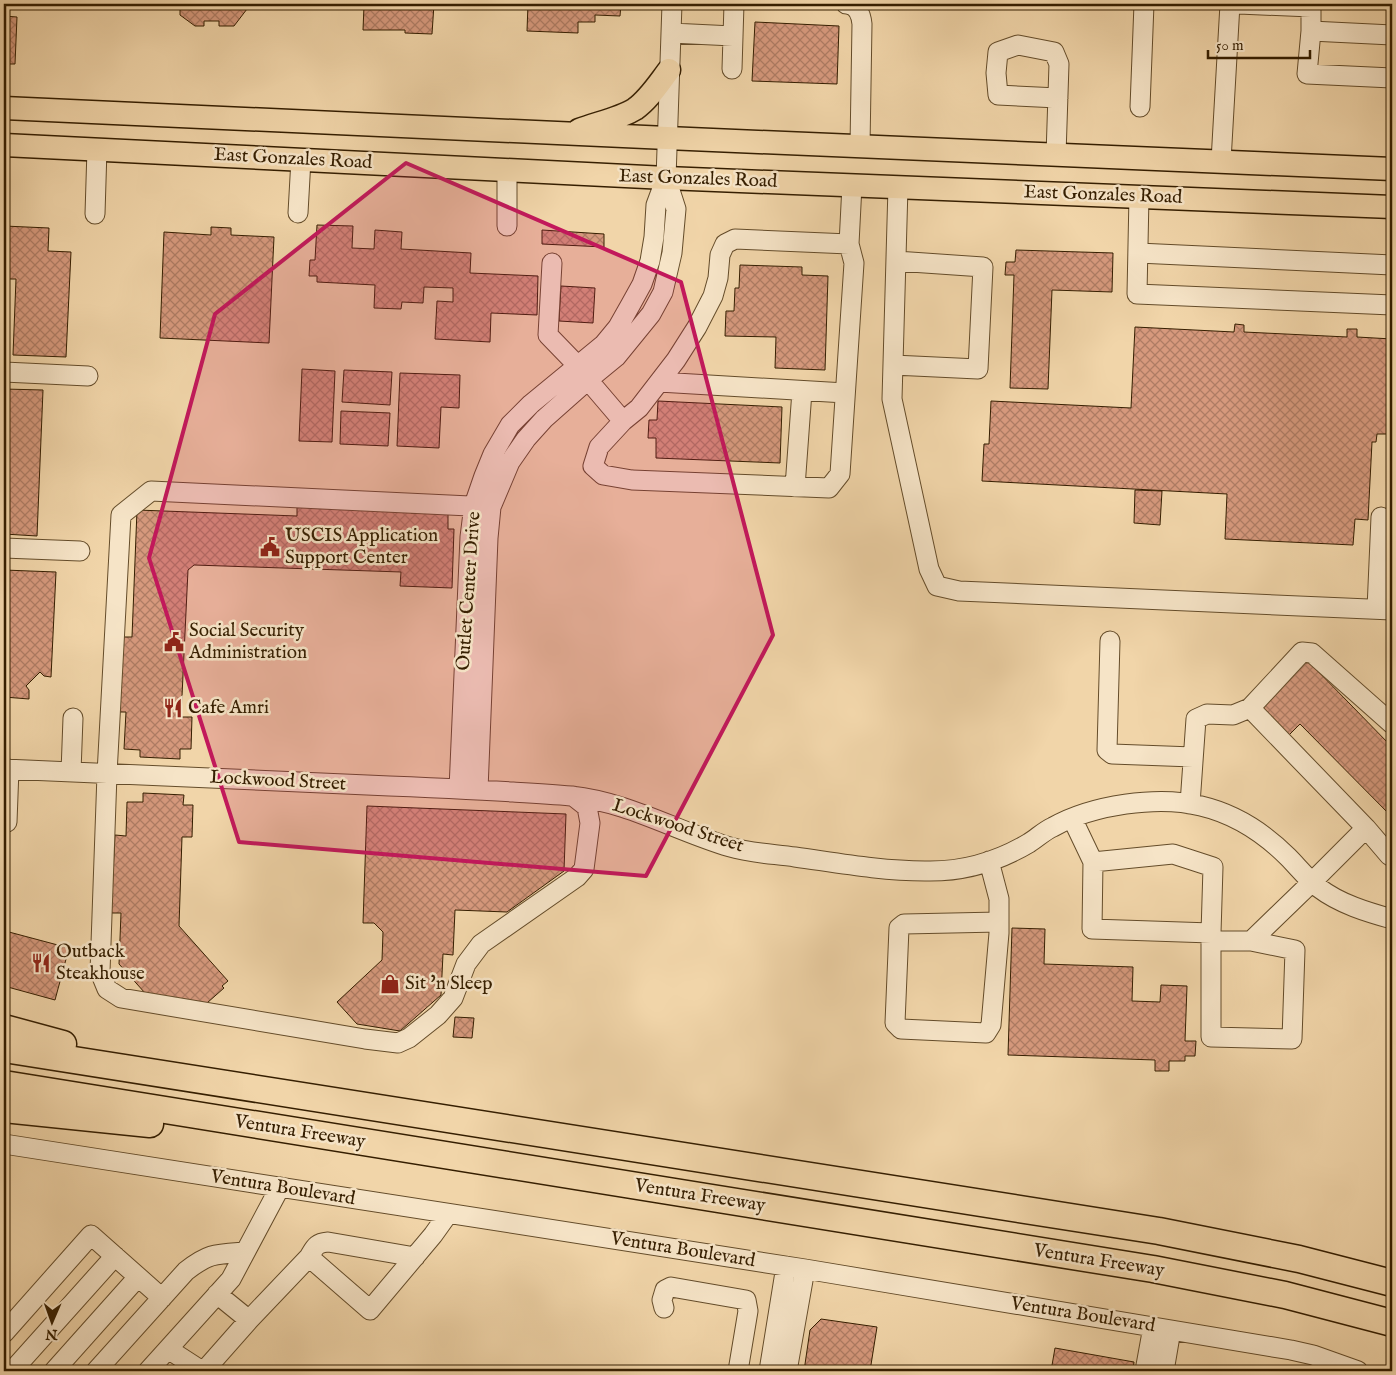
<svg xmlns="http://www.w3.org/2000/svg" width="1396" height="1375" viewBox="0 0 1396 1375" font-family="'IM FELL English',serif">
	<defs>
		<pattern id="building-cross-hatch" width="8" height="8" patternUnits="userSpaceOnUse" patternTransform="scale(1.25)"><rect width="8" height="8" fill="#d6997d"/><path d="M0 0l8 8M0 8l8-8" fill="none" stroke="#ae7c64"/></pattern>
	</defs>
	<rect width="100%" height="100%" fill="#f1d5a9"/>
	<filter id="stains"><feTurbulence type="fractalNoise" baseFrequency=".004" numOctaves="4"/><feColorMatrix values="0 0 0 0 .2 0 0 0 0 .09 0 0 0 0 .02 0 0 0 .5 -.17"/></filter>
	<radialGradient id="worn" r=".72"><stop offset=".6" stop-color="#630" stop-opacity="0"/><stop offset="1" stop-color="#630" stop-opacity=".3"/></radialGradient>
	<path fill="url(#building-cross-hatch)" stroke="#351e00" d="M 180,4 L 247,4 L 247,9 L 234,26 L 219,26 L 219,21 L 204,21 L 204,26 L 195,26 L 180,15 Z
		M 370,4 L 434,4 L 432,34 L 405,33 L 405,30 L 363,30 L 364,6 L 370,6 Z
		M 528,4 L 621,4 L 620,16 L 595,15 L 595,22 L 578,22 L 578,33 L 527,31 Z
		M 4,16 L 17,17 L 15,64 L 4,64 Z
		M 755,22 L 839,26 L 837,84 L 752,81 Z
		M 317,225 L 353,226 L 352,248 L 374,249 L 375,230 L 402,232 L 401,249 L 471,253 L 470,273 L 538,276 L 537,315 L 491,313 L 490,342 L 435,339 L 437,301 L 453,302 L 453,288 L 424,287 L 423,303 L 402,302 L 401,309 L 374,308 L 375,285 L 317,282 L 317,276 L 309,276 L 310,260 L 315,260 Z
		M 4,226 L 49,228 L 48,251 L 71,252 L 66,357 L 13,355 L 16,279 L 4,279 Z
		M 211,227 L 231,228 L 231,235 L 274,237 L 269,343 L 160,338 L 164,232 L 211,235 Z
		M 542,230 L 604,234 L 604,247 L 542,244 Z
		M 1016,250 L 1113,253 L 1112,292 L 1052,290 L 1048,389 L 1010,388 L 1014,275 L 1005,275 L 1006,262 L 1015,262 Z
		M 740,265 L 802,267 L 802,275 L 828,276 L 825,370 L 775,368 L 776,337 L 725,336 L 726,311 L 734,311 L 735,288 L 739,288 Z
		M 561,286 L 595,288 L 593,323 L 559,321 Z
		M 1235,324 L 1244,325 L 1244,332 L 1347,337 L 1347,329 L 1357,329 L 1357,337 L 1392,339 L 1392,434 L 1377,434 L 1376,442 L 1372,442 L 1368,520 L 1355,519 L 1353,545 L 1225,539 L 1227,494 L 982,481 L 984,444 L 989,444 L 991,401 L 1131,408 L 1135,327 L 1234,332 Z
		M 302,369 L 335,371 L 332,442 L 299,441 Z
		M 344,370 L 392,372 L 390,405 L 342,402 Z
		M 400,373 L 460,375 L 459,408 L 441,407 L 439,448 L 397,446 Z
		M 4,389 L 43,390 L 37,536 L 4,534 Z
		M 658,401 L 782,407 L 780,463 L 656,458 L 656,438 L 648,438 L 649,420 L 657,420 Z
		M 341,411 L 390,413 L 388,446 L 340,444 Z
		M 1135,490 L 1162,491 L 1160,525 L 1134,523 Z
		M 297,506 L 411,510 L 411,513 L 448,514 L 448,529 L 454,529 L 452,588 L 400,586 L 401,572 L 194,565 L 188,570 L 181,717 L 192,717 L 191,749 L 180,749 L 180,759 L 140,757 L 140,750 L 124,749 L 126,712 L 117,712 L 120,637 L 132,637 L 137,510 L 297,516 Z
		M 4,570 L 56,572 L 51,677 L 44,676 L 40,672 L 26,686 L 29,690 L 29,699 L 4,697 L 4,640 L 7,637 L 4,633 Z
		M 1307,660 L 1392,747 L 1392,817 L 1300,724 L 1289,735 L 1260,705 Z
		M 143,793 L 184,795 L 183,805 L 193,805 L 192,837 L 182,837 L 179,926 L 228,981 L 222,986 L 224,988 L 207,1003 L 145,993 L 119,964 L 121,913 L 111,913 L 115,835 L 126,836 L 127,802 L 143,802 Z
		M 367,806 L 566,814 L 564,871 L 507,912 L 455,910 L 453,955 L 443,954 L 441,995 L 400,1031 L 357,1024 L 337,1002 L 382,960 L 383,932 L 374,923 L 363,923 Z
		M 1012,928 L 1045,929 L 1044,964 L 1133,967 L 1132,1001 L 1160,1002 L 1161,985 L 1187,986 L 1185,1041 L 1196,1041 L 1195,1056 L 1185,1056 L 1185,1061 L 1169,1061 L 1169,1071 L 1155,1071 L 1155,1060 L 1008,1055 Z
		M 9,932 L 69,948 L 55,1000 L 4,986 L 4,952 Z
		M 455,1017 L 474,1018 L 472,1038 L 453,1037 Z
		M 821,1319 L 877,1327 L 870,1371 L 804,1371 L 810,1330 Z
		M 1055,1348 L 1134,1362 L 1133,1371 L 1051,1371 Z"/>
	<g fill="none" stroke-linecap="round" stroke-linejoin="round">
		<defs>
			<path id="minor" d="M 846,4 C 857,4 861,14 862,24 L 860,146
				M 1239,4 L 1311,7
				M 1311,4 L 1311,31 L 1307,74 L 1392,78
				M 1311,31 L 1392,35
				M 671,33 L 733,36
				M 732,69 L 734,4
				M 1140,107 L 1144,4
				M 1056,155 L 1059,64 L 1054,52 L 1018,45 L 998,52 L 996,73 L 998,95 L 1058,98
				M 1221,161 L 1230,4
				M 507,170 L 507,226
				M 898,187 L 892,399 L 929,569 L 937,586 L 959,591 L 1392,610
				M 1139,196 L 1137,294 L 1392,305
				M 298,213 L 301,159
				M 95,214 L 97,149
				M 849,244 L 852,185
				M 1138,253 L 1392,265
				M 552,263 L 548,335 L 578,366 L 588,380 L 623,421 L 639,408 L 676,360 L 697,327 L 713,296 L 718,278 L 720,255 L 725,244 L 735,239 L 849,244 L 854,263 L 840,474 L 829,488 L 632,480 L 603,475 L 593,466 L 599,447 L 623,421
				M 893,365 L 978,369 L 983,267 L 896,261
				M 4,372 L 88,376
				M 659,382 L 845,393
				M 795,487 L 802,391
				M 491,507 L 151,491 L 121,515 L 107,774 L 100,972 L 107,989 L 121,998 L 365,1039 L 398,1043 L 409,1038 L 438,1015 L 453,998 L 466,964 L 481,944 L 577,877 L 584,869 L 590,823 L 587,807 L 573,796
				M 4,548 L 80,551
				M 1377,609 L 1381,517
				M 1110,641 L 1107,750 L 1112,754 L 1193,757
				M 1392,724 L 1312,653 L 1302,652 L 1250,708 L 1366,828 L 1389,855 L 1392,857
				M 4,769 C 125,775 246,780 367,785 C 416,787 464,789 513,792 C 532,793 552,794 571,796 C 628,802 676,831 730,847 C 749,853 774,854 795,857 C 838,863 881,871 925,871 C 961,872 997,862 1029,843 C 1037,838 1044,831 1053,827 C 1092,805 1158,795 1201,806 C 1235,814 1264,833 1288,857 C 1298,867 1307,879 1319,888 C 1340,904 1367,912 1392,919
				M 71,772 L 73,718
				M 459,789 L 470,537 L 474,505 L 484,476 L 493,454 L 510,425 L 531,404 L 604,344 L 618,327 L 631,304 L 642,284 L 650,261 L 654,237 L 656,205 L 666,178
				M 478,790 L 488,538 L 491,507 L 510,462 L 526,439 L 544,419 L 588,380 L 616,357 L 651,314 L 663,292 L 672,253 L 676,209 L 666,178 L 672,4
				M 1190,804 L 1196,719 L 1207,714 L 1233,715 L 1250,708
				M 1072,818 L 1093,862
				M 7,822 L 9,769
				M 989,861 L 999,899 L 999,933 L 991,1025 L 986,1033 L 901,1029 L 895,1023 L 899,928 L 904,924 L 999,922
				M 1211,941 L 1211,933 L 1213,867 L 1173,854 L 1093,862 L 1092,929 L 1211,933
				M 1211,941 L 1251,941 L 1295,950 L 1292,1039 L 1211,1037 Z
				M 1251,941 L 1312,882 L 1366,828
				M 4,1144 L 805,1269 L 1291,1350 L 1313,1355 L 1358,1371
				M 309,1257 C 315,1247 316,1243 328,1242 L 415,1257
				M 217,1294 L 249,1320 L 309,1257 L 370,1310 L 433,1235 L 448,1214
				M 664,1308 L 662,1300 L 665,1290 L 671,1287 L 746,1300 L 748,1311 L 738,1371
				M 4,1333 L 91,1235 L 162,1298
				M 168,1349 L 202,1371
				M 12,1371 L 115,1256
				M 54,1371 L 138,1277
				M 96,1371 L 186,1271 C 209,1253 216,1254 245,1252
				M 148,1371 L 231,1279 L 280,1187
				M 204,1371 L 249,1320
				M 769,1371 L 786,1266
				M 787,1371 L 805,1269
				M 1145,1371 L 1153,1327
				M 1164,1371 L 1171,1330"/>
			<path id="major" d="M 4,108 L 667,138 L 1392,169
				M 579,130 C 597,123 619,119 635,109 C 649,99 659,83 669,70
				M 4,145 L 666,178 L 1392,207"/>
			<path id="highway" d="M 4,1028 L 63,1044
				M 4,1049 L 1159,1231 L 1299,1259 L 1392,1283
				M 4,1084 L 1153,1269 L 1285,1295 L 1392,1323
				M 4,1109 L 150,1124"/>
		</defs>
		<use href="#minor" stroke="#644c2a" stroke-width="21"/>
		<use href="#major" stroke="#351e00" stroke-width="25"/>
		<use href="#highway" stroke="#351e00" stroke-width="29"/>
		<use href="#minor" stroke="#f6e4c7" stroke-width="19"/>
		<use href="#major" stroke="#f1d5a9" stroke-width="22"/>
		<use href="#highway" stroke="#f1d5a9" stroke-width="26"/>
	</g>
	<path fill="#c2185b" fill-opacity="0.2" stroke="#c2185b" stroke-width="4" stroke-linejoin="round" d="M 406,163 L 681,282 L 773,635 L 646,876 L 239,842 L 149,558 L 215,314 Z"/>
	<defs>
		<symbol id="civic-bare" viewBox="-9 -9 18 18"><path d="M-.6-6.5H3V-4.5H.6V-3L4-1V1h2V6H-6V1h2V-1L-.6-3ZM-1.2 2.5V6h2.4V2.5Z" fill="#8f2418" stroke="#f6e4c7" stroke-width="2.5" paint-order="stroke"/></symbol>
		<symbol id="restaurant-bare" viewBox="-9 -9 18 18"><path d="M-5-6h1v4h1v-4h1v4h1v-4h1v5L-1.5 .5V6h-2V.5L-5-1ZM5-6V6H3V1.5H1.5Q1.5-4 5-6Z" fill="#8f2418" stroke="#f6e4c7" stroke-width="2.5" paint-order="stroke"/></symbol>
		<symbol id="shop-bare" viewBox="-9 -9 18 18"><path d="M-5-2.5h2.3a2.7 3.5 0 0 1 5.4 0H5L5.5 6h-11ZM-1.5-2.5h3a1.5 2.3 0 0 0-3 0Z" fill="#8f2418" stroke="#f6e4c7" stroke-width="2.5" paint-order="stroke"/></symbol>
	</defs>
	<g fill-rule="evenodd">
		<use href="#civic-bare" x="256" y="533" width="28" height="28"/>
		<use href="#civic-bare" x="160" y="628" width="28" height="28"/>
		<use href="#restaurant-bare" x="159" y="694" width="28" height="28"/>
		<use href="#restaurant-bare" x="27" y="949" width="28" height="28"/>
		<use href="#shop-bare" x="376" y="970" width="28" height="28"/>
	</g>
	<g text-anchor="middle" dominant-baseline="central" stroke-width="5" stroke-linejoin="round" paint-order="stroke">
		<g font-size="19" fill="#351e00" stroke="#f6e4c7">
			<text transform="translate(293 159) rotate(3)">East Gonzales Road</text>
			<text transform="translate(698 179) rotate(2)">East Gonzales Road</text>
			<text transform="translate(1103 195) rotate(2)">East Gonzales Road</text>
			<text transform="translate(469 591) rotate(-86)">Outlet Center Drive</text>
			<text transform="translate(278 781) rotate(3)">Lockwood Street</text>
			<text transform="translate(678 826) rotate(18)">Lockwood Street</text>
			<text transform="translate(300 1132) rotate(9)">Ventura Freeway</text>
			<text transform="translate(283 1188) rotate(9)">Ventura Boulevard</text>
			<text transform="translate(700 1196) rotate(9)">Ventura Freeway</text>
			<text transform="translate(683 1250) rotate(9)">Ventura Boulevard</text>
			<text transform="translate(1099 1261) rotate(9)">Ventura Freeway</text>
			<text transform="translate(1083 1315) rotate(9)">Ventura Boulevard</text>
		</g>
		<g font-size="19" fill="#351e00" stroke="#f6e4c7" text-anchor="start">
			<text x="285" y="536">USCIS Application<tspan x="285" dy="22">Support Center</tspan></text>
			<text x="189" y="631">Social Security<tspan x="189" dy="22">Administration</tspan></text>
			<text x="188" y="708">Cafe Amri</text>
			<text x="56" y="952">Outback<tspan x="56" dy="22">Steakhouse</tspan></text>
			<text x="405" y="984">Sit 'n Sleep</text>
		</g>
	</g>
	<rect width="1396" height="1375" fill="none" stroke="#f1d5a9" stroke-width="20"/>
	<rect x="5" y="5" width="1386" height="1365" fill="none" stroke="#351e00" stroke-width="2.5"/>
	<rect x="10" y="10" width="1376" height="1355" fill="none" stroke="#351e00"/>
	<g transform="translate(52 1322) rotate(182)" stroke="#f6e4c7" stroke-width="4" paint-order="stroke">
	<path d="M0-4L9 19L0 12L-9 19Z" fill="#351e00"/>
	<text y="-8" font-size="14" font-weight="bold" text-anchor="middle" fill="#351e00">N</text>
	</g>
	<path d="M1208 50v8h102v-8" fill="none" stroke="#351e00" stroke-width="2.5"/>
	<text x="1216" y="50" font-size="15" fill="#351e00" stroke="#f6e4c7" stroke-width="4" paint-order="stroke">50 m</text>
	<rect width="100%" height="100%" filter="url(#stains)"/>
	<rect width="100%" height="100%" fill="url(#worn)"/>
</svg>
